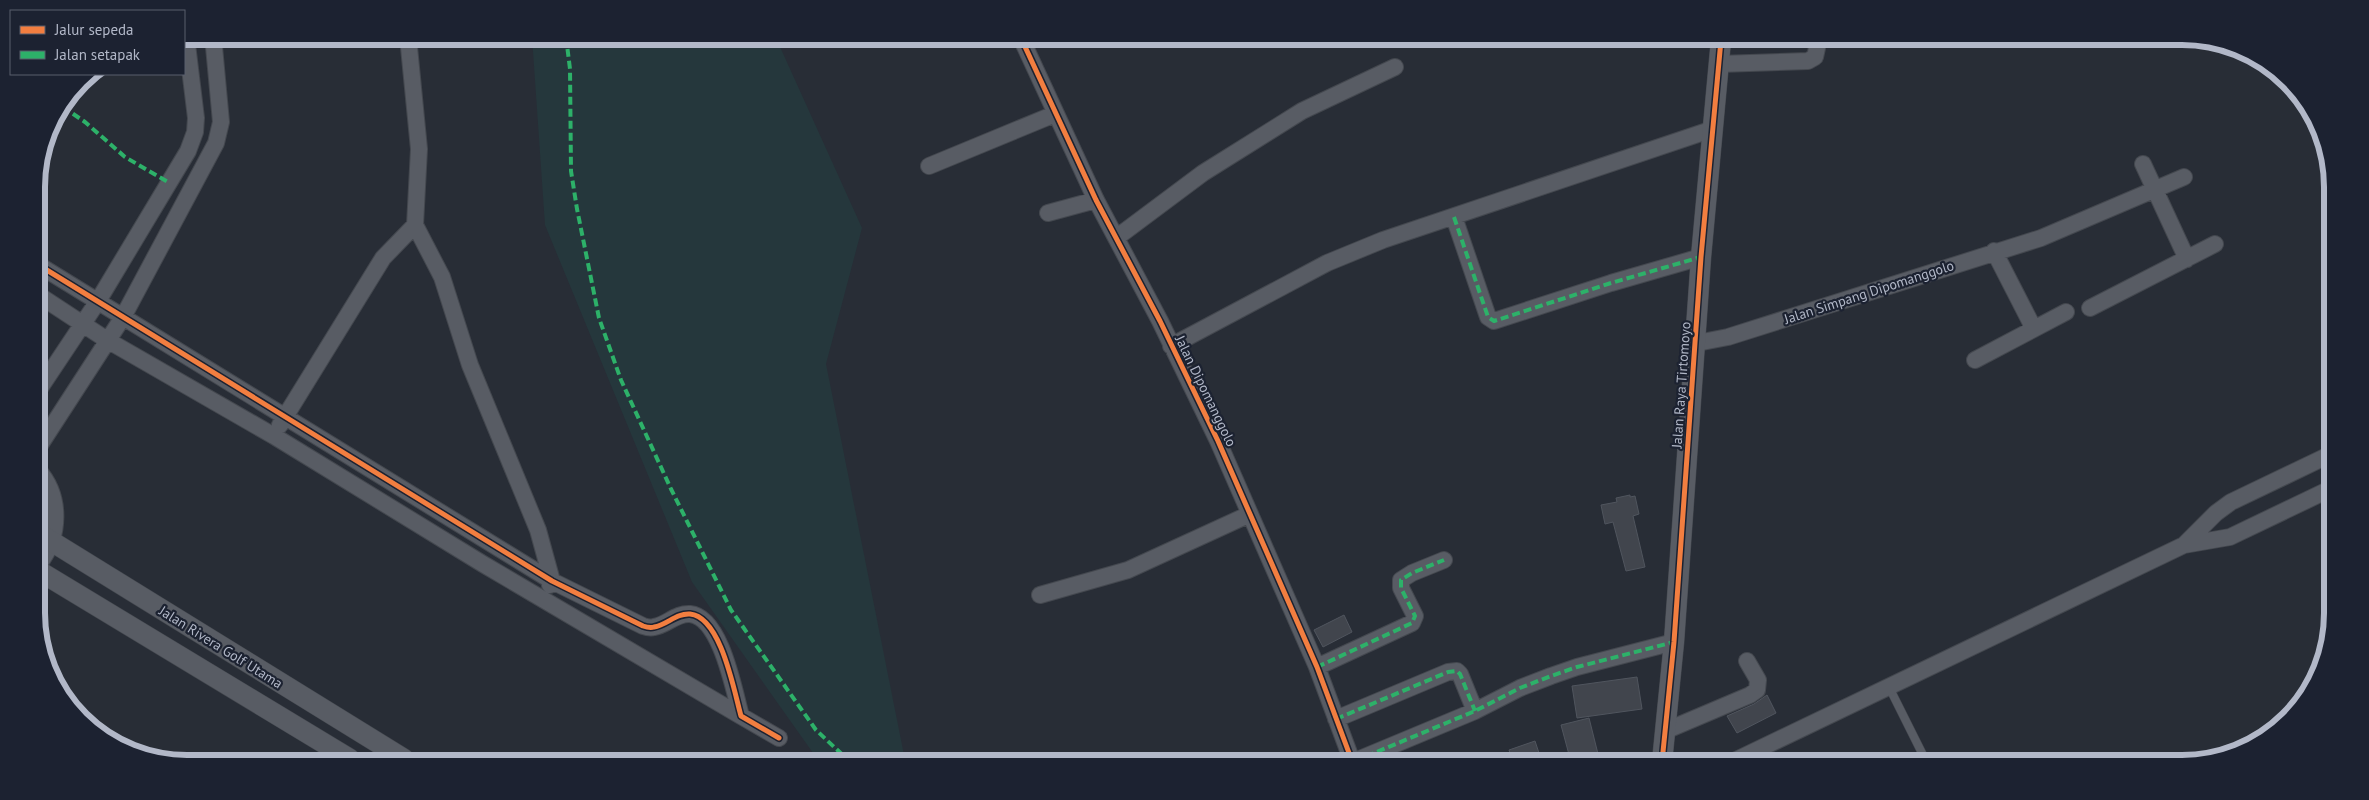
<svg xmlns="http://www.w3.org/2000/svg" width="2369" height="800" viewBox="0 0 2369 800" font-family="'PT Sans',sans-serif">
	<rect width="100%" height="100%" fill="#282d36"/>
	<path fill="#25373c" d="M 532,37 L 776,38 L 862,228 L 826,364 L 905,760 L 818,760 L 692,582 L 545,225 Z"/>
	<path fill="#41454d" stroke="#50555e" d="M 1630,495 L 1630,497 L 1635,496 L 1639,514 L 1633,516 L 1645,567 L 1626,571 L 1613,522 L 1605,524 L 1601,505 L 1617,502 L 1616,498 Z
		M 1344,615 L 1352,632 L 1323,647 L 1314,630 Z
		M 1637,677 L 1642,709 L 1577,718 L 1572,686 Z
		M 1767,695 L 1776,713 L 1737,733 L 1727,716 L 1754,704 Z
		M 1589,718 L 1600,762 L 1571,762 L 1561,725 Z
		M 1535,741 L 1542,762 L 1513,762 L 1509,750 Z"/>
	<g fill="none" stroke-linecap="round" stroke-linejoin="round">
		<defs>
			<path id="service" d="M 1889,687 L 1927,763"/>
			<path id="minor" d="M 408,37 L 419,149 L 415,225 L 442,277 L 470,365 L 538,530 L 552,581 L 550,585
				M 1021,38 L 1096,200 L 1160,321 L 1218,441 L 1317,667 L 1352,761
				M 1719,64 L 1808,61 L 1815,57 L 1817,48 L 1814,40
				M 2143,164 L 2187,259
				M 929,166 L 1055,114
				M 1048,213 L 1096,200
				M 1454,217 L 1488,317 L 1494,321 L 1611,283 L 1701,257
				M 1116,238 L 1203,173 L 1302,111 L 1395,67
				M 1994,251 L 2034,329
				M 37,264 L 552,581 L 643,626 C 646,627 651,628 654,627 C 667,625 676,613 690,614 C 721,617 734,691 741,716 L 779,738
				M 37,294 L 107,340 L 274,436 L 483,564 L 741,716
				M 2090,308 L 2215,244
				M 1697,343 L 1728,337 L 2041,238 L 2184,177
				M 1171,346 L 1327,263 L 1383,240 L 1713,129
				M 1975,360 L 2066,312
				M 38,391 L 98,301 L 188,151 L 195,132 L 196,118 L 186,36
				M 280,425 L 383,258 L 415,225
				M 38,448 L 123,317 L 216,143 L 221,122 L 213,36
				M 38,470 C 62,497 60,537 39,564
				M 2184,545 L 2216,513 L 2231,502 L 2327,456
				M 1040,595 L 1128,570 L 1250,514
				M 1317,667 L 1412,623 L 1415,616 L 1401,588 L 1401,580 L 1412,573 L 1444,560
				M 1336,719 L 1448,672 L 1457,671 L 1460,674 L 1475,711
				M 1665,731 L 1750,695 L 1757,690 L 1758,680 L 1747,661
				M 1355,761 L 1475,711 L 1520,688 L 1551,676 L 1577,667 L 1674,642
				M 1732,762 L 2184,545 L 2230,537 L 2328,490"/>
			<path id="tertiary" d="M 38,533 L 404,759
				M 39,571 L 350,759
				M 1662,762 L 1674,642 L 1701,257 L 1721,40"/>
		</defs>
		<use href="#service" stroke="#44484f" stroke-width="9"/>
		<use href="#minor" stroke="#44484f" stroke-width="18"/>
		<use href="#tertiary" stroke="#44484f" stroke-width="21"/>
		<use href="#service" stroke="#585c64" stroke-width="8"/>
		<use href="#minor" stroke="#585c64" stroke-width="16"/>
		<use href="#tertiary" stroke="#585c64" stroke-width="20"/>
		<path stroke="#2db169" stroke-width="4" stroke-dasharray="8 4" stroke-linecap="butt" d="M 566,37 L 570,69 L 571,171 L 577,209 L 599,318 L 621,380 L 671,489 L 731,610 L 816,730 L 848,760
			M 63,107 L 85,122 L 125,157 L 168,182
			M 1454,217 L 1488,317 L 1494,321 L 1611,283 L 1701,257
			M 1317,667 L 1412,623 L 1415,616 L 1401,588 L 1401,580 L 1412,573 L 1444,560
			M 1336,719 L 1448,672 L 1457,671 L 1460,674 L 1475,711
			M 1355,761 L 1475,711 L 1520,688 L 1551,676 L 1577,667 L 1674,642"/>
		<defs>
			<path id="cycleway" d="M 1021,38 L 1096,200 L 1160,321 L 1218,441 L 1317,667 L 1352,761
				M 37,264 L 552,581 L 643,626 C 646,627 651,628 654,627 C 667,625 676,613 690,614 C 721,617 734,691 741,716 L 779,738
				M 1662,762 L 1674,642 L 1701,257 L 1721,40"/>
		</defs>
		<use href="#cycleway" stroke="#1c2231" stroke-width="8"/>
		<use href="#cycleway" stroke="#f27e40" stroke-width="5"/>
	</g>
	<g text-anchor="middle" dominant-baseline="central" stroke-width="4.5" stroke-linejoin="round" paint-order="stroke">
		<g font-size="14" fill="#b2b8c8" stroke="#1c2231">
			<text transform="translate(1869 292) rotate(-18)">Jalan Simpang Dipomanggolo</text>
			<text transform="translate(1681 385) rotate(-86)">Jalan Raya Tirtomoyo</text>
			<text transform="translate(1206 391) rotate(64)">Jalan Dipomanggolo</text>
			<text transform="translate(221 647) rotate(32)">Jalan Rivera Golf Utama</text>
		</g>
	</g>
	<path d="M0 0H2369V800H0ZM187 45H2182A142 142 0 0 1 2324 187V613A142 142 0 0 1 2182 755H187A142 142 0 0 1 45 613V187A142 142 0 0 1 187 45Z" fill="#1c2231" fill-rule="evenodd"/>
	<path fill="none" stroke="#b2b8c8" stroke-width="6" d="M187 45H2182A142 142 0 0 1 2324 187V613A142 142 0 0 1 2182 755H187A142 142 0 0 1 45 613V187A142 142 0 0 1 187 45Z"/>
	<rect x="10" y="10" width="175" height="65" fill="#1c2231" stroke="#585e6d"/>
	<rect x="20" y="26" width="25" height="8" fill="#f27e40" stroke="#585e6d"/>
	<text x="55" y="35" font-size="15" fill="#b2b8c8">Jalur sepeda</text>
	<rect x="20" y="51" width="25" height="8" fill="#2db169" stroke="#585e6d"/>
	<text x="55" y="60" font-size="15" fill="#b2b8c8">Jalan setapak</text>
</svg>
